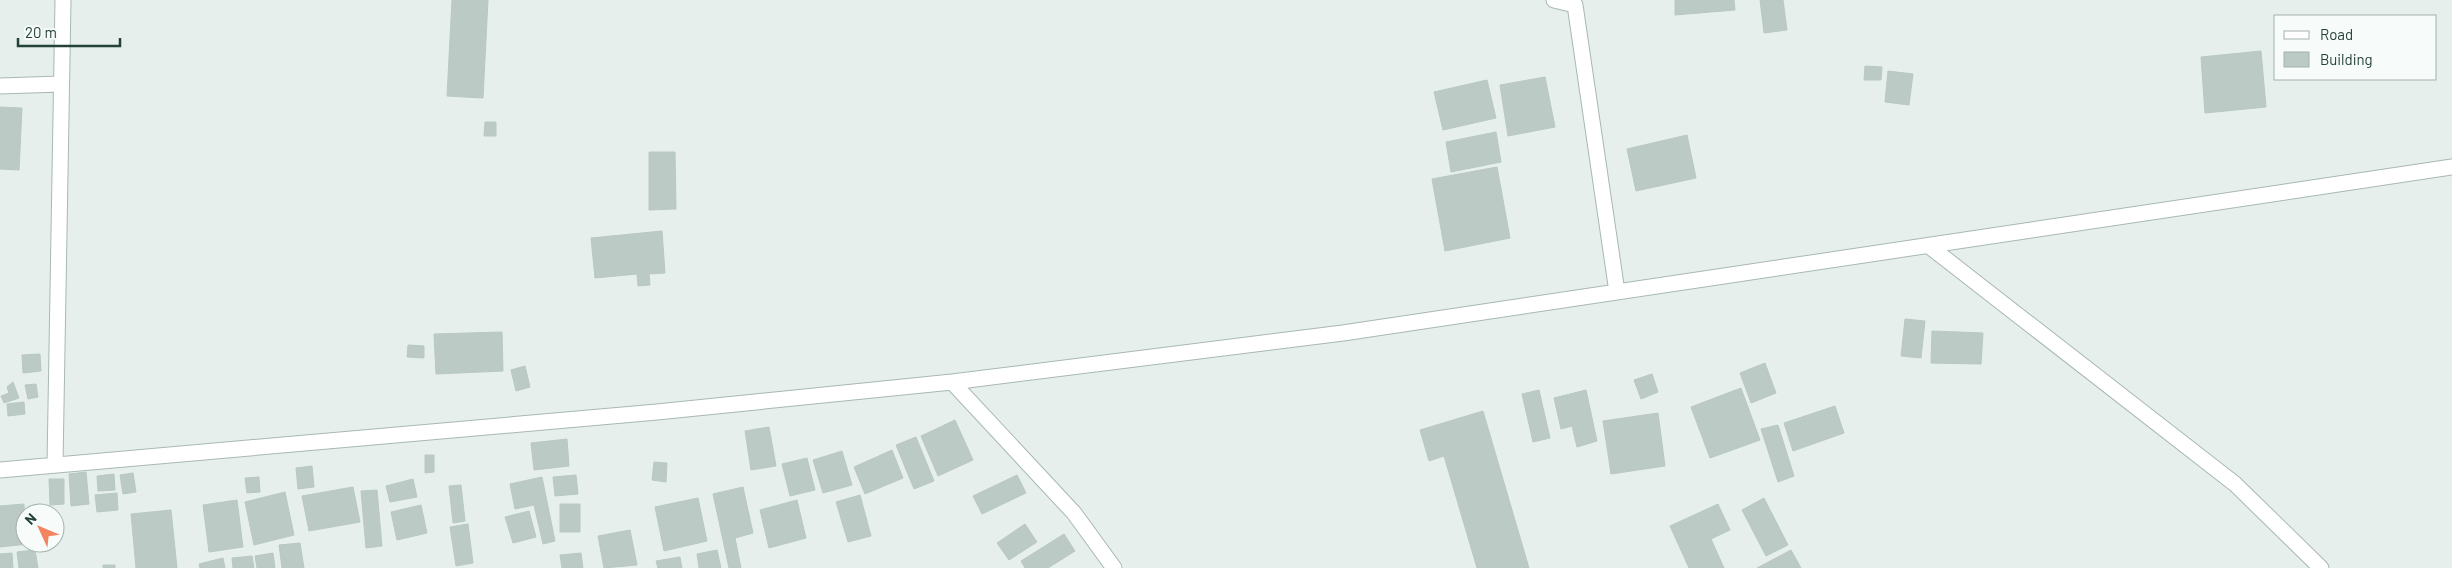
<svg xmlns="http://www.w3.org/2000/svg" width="2452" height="568" viewBox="0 0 2452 568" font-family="Barlow,sans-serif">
	<rect width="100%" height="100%" fill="#e6efeb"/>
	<path fill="#bbcac4" stroke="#b8c9c2" d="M 452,0 L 488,0 L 483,98 L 447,96 Z
		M 1675,0 L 1734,0 L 1735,10 L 1675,15 Z
		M 1760,0 L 1783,0 L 1787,30 L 1764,33 Z
		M 2261,51 L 2266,107 L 2205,113 L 2201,57 Z
		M 1865,66 L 1882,67 L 1881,80 L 1864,80 Z
		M 1888,71 L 1913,74 L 1909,105 L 1885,102 Z
		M 1545,77 L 1555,127 L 1508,136 L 1500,85 Z
		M 1487,80 L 1496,118 L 1443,130 L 1434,92 Z
		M 0,107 L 22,108 L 19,170 L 0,169 Z
		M 485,122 L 496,122 L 496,136 L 484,136 Z
		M 1496,132 L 1501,162 L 1451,172 L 1446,142 Z
		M 1687,135 L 1696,178 L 1636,191 L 1627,149 Z
		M 649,152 L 675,152 L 676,209 L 649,210 Z
		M 1497,167 L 1510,238 L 1445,251 L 1432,179 Z
		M 662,231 L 665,273 L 649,274 L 650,285 L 638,286 L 637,274 L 595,278 L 591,238 Z
		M 1905,319 L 1925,321 L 1921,358 L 1901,356 Z
		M 1932,331 L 1983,333 L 1981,364 L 1931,363 Z
		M 502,332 L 503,371 L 436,374 L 434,334 Z
		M 408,345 L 424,346 L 424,358 L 407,357 Z
		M 40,354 L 41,371 L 23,373 L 22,355 Z
		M 1765,363 L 1776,393 L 1751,403 L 1740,373 Z
		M 525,366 L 530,387 L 516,391 L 511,370 Z
		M 1652,374 L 1658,392 L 1641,399 L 1634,380 Z
		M 13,382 L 19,398 L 4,403 L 1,396 L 9,393 L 7,387 Z
		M 36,384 L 38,397 L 28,399 L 25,385 Z
		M 1741,388 L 1760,440 L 1710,458 L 1691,407 Z
		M 1539,390 L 1550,438 L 1533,442 L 1522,394 Z
		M 1586,390 L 1597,441 L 1577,447 L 1572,426 L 1561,429 L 1554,398 Z
		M 24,402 L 25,414 L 8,416 L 7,404 Z
		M 1835,406 L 1844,433 L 1793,451 L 1784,423 Z
		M 1483,411 L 1529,568 L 1477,568 L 1444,456 L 1429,461 L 1420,430 Z
		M 1658,413 L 1665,466 L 1611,474 L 1603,421 Z
		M 955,420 L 973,460 L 938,476 L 921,436 Z
		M 1778,425 L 1794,476 L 1778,482 L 1761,429 Z
		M 769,427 L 776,466 L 751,470 L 745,431 Z
		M 916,437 L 934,481 L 914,489 L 896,445 Z
		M 567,439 L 569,466 L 534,470 L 531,443 Z
		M 892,450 L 903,478 L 865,494 L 854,467 Z
		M 842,451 L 852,485 L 823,493 L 813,460 Z
		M 425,455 L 434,455 L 434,472 L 425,473 Z
		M 807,458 L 815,490 L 790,496 L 782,464 Z
		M 654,462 L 667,463 L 666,482 L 652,480 Z
		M 312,466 L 314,487 L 298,489 L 296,468 Z
		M 86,472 L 89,504 L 71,506 L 69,474 Z
		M 133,473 L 136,492 L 123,494 L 120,475 Z
		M 114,474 L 115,490 L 98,491 L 97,476 Z
		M 576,475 L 578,494 L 555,496 L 553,477 Z
		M 1017,475 L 1026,493 L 982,514 L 973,496 Z
		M 259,477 L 260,492 L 247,493 L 245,478 Z
		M 542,477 L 555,541 L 543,544 L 534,505 L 515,509 L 510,484 Z
		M 49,479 L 64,479 L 64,504 L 50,505 Z
		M 413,479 L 417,497 L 390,502 L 386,486 Z
		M 461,485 L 465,521 L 453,523 L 449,486 Z
		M 353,487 L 360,522 L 309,531 L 302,496 Z
		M 743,487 L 753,533 L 735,538 L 741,568 L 729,568 L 713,494 Z
		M 377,490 L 382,546 L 366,548 L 361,491 Z
		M 285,492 L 294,535 L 254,545 L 245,502 Z
		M 117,493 L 118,510 L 97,512 L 95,495 Z
		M 860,495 L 871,536 L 848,542 L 836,502 Z
		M 698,498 L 707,541 L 664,551 L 655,507 Z
		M 1764,498 L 1788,545 L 1766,556 L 1742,510 Z
		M 237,500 L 243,547 L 209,552 L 203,505 Z
		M 797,500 L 806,538 L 769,548 L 760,510 Z
		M 24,504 L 25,543 L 28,544 L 0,547 L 0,506 Z
		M 560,504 L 580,504 L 580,532 L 560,532 Z
		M 1718,504 L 1730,530 L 1711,539 L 1724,568 L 1689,568 L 1670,526 Z
		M 421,505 L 427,533 L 397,540 L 391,512 Z
		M 171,510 L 177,568 L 136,568 L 131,514 Z
		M 529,511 L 536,537 L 513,543 L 505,517 Z
		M 468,524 L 473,563 L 456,566 L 450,527 Z
		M 1025,524 L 1037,542 L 1009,560 L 997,543 Z
		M 630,530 L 637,565 L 604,568 L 598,536 Z
		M 1064,534 L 1075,551 L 1048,568 L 1025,568 L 1021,561 Z
		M 300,543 L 304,568 L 282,568 L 279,545 Z
		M 35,550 L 38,568 L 19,568 L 17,552 Z
		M 717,550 L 721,568 L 699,568 L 697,554 Z
		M 1791,550 L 1801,568 L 1757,568 Z
		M 12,553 L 13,568 L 0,568 L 0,554 Z
		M 273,553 L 275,568 L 257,568 L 255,556 Z
		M 581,553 L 583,568 L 562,568 L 560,555 Z
		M 252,556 L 254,568 L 233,568 L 232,558 Z
		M 680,557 L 682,568 L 658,568 L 656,561 Z
		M 223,558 L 225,568 L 200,568 L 199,564 Z
		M 103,565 L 115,565 L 115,568 L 103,568 Z"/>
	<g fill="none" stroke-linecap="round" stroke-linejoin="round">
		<defs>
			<path id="street" d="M 1554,0 L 1575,5 L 1617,292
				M 0,86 L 61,84
				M 1929,246 L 2235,484 L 2321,568
				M 952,382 L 1074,513 L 1114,568
				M 55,465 L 63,0
				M 0,470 L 657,412 L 952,382 L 1343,333 L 2452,167"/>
		</defs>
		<use href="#street" stroke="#a8b8b2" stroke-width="17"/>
		<use href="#street" stroke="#fff" stroke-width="15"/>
	</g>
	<rect x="2274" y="15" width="162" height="65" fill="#f7fbf9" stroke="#a3b1ad"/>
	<rect x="2284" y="31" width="25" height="8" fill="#ffffff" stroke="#a3b1ad"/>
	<text x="2320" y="40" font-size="15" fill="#24423a">Road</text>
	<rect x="2284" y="52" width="25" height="15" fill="#bbcac4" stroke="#a3b1ad"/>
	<text x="2320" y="65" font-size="15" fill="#24423a">Building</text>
	<g transform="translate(40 528) rotate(314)"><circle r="24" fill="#f7fbf9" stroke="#a3b1ad"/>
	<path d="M0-4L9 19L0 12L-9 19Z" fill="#f4845f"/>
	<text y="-8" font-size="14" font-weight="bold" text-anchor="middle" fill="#24423a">N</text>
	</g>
	<path d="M18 38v8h102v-8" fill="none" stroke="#24423a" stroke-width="2.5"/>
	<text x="25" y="38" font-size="15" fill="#24423a" stroke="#f7fbf9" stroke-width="4" paint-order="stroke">20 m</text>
</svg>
